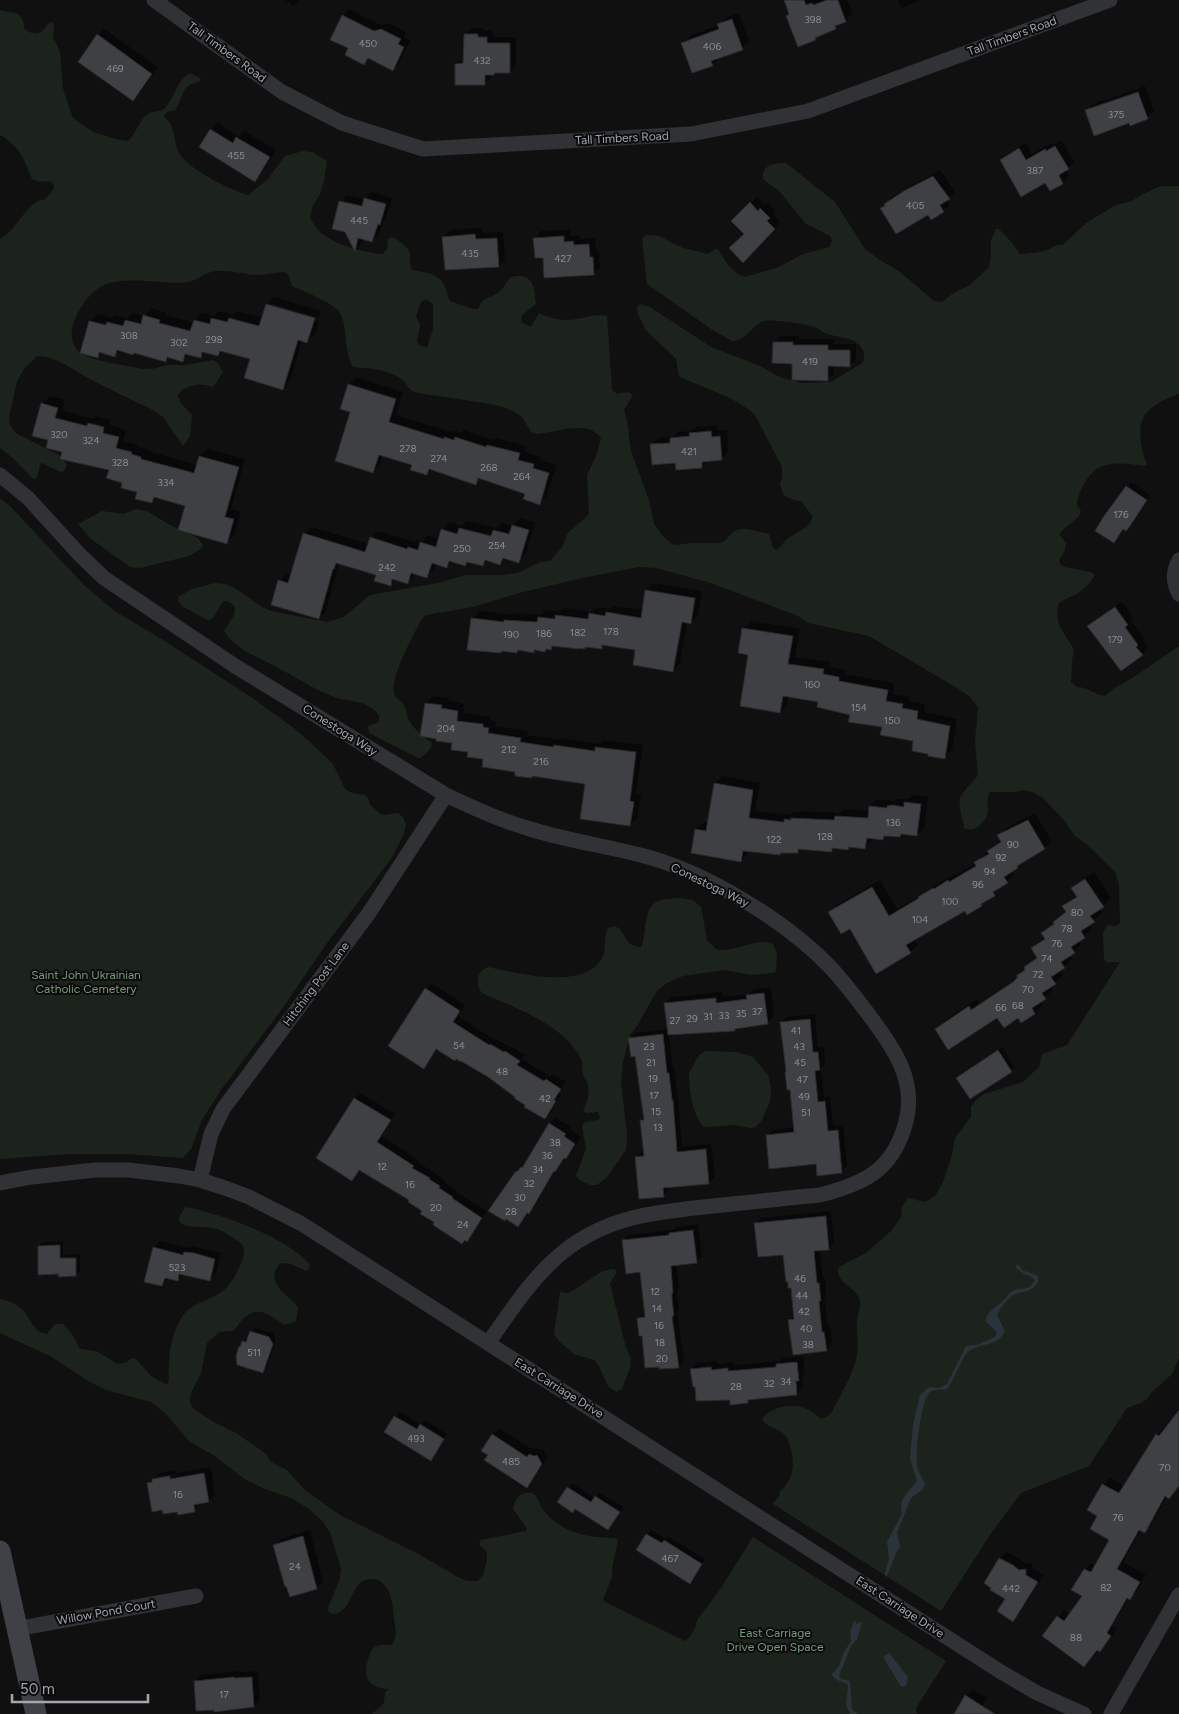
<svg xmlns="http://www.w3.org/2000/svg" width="1179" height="1714" viewBox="0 0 1179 1714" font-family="Figtree,sans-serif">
	<rect width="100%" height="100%" fill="#101011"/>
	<path fill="#1c231d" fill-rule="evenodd" d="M 0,10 C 14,13 23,11 24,28 C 33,37 42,34 48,24 L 52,22 L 54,24 L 53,37 L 60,52 L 63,89 L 73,118 L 93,132 L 112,138 L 128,141 C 137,133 139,118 150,113 C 156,110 160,113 165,108 C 175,97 176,81 190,73 L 201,79 L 200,81 C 197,82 191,84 188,86 C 181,92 181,104 174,111 C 169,110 166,112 164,116 C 166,119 170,122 171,125 C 175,134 175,148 180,155 C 192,171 230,190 248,195 L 267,180 L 285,156 L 303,151 L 312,152 L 327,161 L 324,181 L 319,196 L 313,205 L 310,218 C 313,222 315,227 319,231 C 333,244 363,253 383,254 L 387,249 L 388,239 L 392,237 C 398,240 409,246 410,254 C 411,260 409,264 412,270 C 427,273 440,273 446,289 C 448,294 447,296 450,301 L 473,309 L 478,309 C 485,294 489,300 499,292 C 504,289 505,284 509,279 C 512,276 515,276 520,276 C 535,277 534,291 536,304 L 522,315 L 521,322 L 531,327 L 539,313 C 547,317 558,320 567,320 C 580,320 594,313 607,316 L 612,390 L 617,394 L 628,392 L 633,395 L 624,410 L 627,421 L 631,451 L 649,500 L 654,524 L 662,535 L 672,544 L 677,545 L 690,543 L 721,543 C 726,541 728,536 733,532 C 743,525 758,532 769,534 L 773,548 L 777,550 L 787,539 L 808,526 L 813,517 L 802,502 L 788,498 L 783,494 L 780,484 L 782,480 L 782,467 L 755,415 C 738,397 701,388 679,376 L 676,359 L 646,330 L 638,314 L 637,307 L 640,304 L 650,307 L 711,347 L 760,366 L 780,377 L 801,383 L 831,382 L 861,364 L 864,360 C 864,354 864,350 860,346 C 851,336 839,338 828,334 C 823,333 819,328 814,327 C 806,324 772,319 764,321 C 752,325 745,342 732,341 L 711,329 L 647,284 L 642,239 L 645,235 L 659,236 L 683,248 L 708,254 L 715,249 L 718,249 C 724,260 733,274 745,277 L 779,267 L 803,254 L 830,247 L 832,240 L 830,236 L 805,223 L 780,192 L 763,179 C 761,165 774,163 786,163 L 835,202 L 865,249 L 880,260 L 900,272 L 934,301 L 942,302 L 955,292 L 970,285 L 989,267 L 991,256 L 991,240 L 996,229 L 999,229 L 1012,243 L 1020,254 C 1023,254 1042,252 1044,251 C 1052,249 1055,244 1063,245 L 1086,223 L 1116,205 L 1132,201 L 1141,195 L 1161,186 L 1179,186 L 1179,394 C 1167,398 1149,406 1143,418 C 1137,429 1142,454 1147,464 L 1145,466 C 1120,463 1098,458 1084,484 C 1080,492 1077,497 1077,506 L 1081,511 L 1078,517 L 1059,534 L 1066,543 L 1065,550 L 1059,561 L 1061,565 L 1065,567 L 1091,572 L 1095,575 C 1090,583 1083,591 1075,595 C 1070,597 1064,599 1060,602 C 1055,607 1058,624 1061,629 C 1065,636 1071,643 1074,650 L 1072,660 L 1071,682 L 1077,687 C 1088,687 1095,695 1105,696 L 1113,689 L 1134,677 L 1179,646 L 1179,1358 L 1172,1374 L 1151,1393 L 1147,1399 L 1141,1403 L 1127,1408 L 1089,1466 L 1021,1493 L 992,1532 L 941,1611 L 773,1504 L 780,1494 L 779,1492 C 793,1480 795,1467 791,1449 C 789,1444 789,1439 785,1435 C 778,1428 768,1428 762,1420 C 770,1406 793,1403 807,1409 C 812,1411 816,1415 821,1419 L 826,1417 L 832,1412 C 840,1395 854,1373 857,1355 C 859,1343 856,1332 857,1320 C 858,1313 861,1307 860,1301 C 858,1287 833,1282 839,1267 L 866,1253 L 892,1230 L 901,1217 L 902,1207 L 908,1198 L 925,1202 L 935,1196 L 943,1182 L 952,1155 L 955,1138 L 971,1117 L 971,1107 L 976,1100 L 984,1094 L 1023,1082 L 1039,1067 L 1042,1054 L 1067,1045 L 1120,962 L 1106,962 L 1104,959 L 1103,933 L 1107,925 L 1116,926 L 1120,923 L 1119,885 L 1115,872 L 1092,849 L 1075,836 L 1063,819 L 1043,798 L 1032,792 L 1022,790 L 1016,792 L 990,792 C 983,806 995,812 979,826 C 973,830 971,831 964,828 C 963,819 958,806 960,798 C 962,792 974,781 978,775 L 975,741 L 978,707 L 969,696 L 957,688 L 869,636 L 808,623 L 798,616 L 711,583 L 656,568 L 639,567 L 582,578 L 519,593 L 473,607 L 426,615 L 421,620 C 414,635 387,681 395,696 C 398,700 403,702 405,707 C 407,711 406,715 408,719 C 413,728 423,737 432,743 L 431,748 L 421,758 L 418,758 L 369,733 L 368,726 L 379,722 L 379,716 L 376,711 L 363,703 L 336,698 L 316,689 L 273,665 L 243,650 L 229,638 L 224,631 C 231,620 244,606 225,601 L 222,603 L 213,618 L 208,620 L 183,607 L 178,601 L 178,597 L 192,589 L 215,583 L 225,584 L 235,588 L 262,607 L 271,611 L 327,622 L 344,617 L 370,595 L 438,583 L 465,575 L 503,575 L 518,573 L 540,562 L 550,561 L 563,546 L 567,534 L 589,514 L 587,475 L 597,454 L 601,438 C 588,419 555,433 537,434 L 531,432 L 523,418 L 515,412 L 504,407 L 485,403 L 418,393 C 405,389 409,384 400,378 C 386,369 369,368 353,367 C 343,349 348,327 340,313 C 333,302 305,292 292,286 L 288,274 L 285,272 C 276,272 267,275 258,275 C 245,275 230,270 217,271 C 207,271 198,280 188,282 C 164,285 127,275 104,285 C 85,293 57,337 81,353 C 92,361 128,366 143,369 L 152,369 L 167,365 L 184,365 L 213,360 L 218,363 L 223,372 L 214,386 L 211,387 C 201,382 185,385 178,395 L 180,402 L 192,415 L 190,436 L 183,446 L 163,417 L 153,410 C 131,399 108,389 86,377 C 70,368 56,356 37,356 L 24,369 L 17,381 L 9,418 L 10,426 L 17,434 L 59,455 L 67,464 L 65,470 L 61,472 L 42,463 L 40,464 L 37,478 L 33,479 L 14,459 L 0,448 L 0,239 C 16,232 28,199 44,200 L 54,189 L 54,185 L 50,181 L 40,182 L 32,179 C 24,159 20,146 0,135 ZM 426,299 L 433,304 L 433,329 L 427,348 L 419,345 L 417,341 L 420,325 L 416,316 L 421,302 Z
		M 0,498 L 11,507 L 84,585 L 116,612 L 160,638 L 254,699 L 291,726 L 309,741 L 333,764 L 345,789 L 352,793 L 365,795 L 368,798 L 370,805 L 379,813 L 384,815 L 398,813 L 403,817 L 406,824 L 404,834 L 391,859 L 327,943 L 282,1009 L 221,1090 L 202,1120 L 191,1149 L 183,1158 L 127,1154 L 70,1154 L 0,1159 Z
		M 136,509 C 151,510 159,520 172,526 C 184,532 196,533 203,545 L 201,549 L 189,556 L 140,568 L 130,567 L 91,539 L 78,524 L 102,511 L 124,514 Z
		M 680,898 L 693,900 L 701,907 L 707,940 L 716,949 C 735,954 753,937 773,944 L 777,954 L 776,971 L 772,973 L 751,975 L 724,970 L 683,976 L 667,983 L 657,991 L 637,1026 L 630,1035 L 623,1062 L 621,1082 L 627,1135 L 626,1150 L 607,1177 L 597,1185 L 591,1185 L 581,1181 L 576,1176 L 586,1149 L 582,1126 L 585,1122 L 598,1120 L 600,1118 L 598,1112 L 587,1113 L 583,1111 C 587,1102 590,1094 588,1085 C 587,1081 584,1078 583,1074 C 581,1069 584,1064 581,1059 C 565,1025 515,1008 482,993 C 475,984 476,971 488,967 C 517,973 585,991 602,958 C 607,949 603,937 608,928 C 628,921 619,947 641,947 C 647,934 643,909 656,902 C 662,898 673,899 680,898 Z
		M 706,1051 L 737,1052 L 753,1057 L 768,1075 L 771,1087 L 770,1101 L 762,1120 L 756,1127 L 751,1128 L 734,1125 L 704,1127 C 692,1115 689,1089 689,1072 C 695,1065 696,1054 706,1051 Z
		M 185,1207 C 222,1214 284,1236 310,1264 L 309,1269 L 306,1271 L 291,1264 L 281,1263 C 262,1281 288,1294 298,1307 L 296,1321 L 285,1325 C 269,1315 259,1304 243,1319 C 239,1323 237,1328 232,1331 L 219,1332 L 207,1343 L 201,1373 L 191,1393 L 190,1400 L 191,1405 L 195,1410 L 212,1421 L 236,1433 L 265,1453 L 271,1462 L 287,1470 L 305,1490 L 340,1515 L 420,1555 L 458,1577 L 467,1581 L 478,1581 L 483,1575 L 487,1560 L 487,1552 L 479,1544 L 481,1540 L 526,1531 L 527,1528 L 513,1509 C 516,1497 521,1490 534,1494 C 538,1498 539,1503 542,1508 C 558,1532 588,1538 614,1538 L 618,1540 L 612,1569 L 612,1577 L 603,1600 L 605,1602 L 685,1641 L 687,1640 L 695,1629 L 697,1620 L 719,1591 L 753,1537 L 946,1661 L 916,1708 L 917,1714 L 372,1714 L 384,1703 L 385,1692 L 389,1689 C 370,1689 362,1678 368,1660 C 369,1656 370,1652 372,1649 C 377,1644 385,1645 392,1645 C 392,1644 395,1639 395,1638 C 397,1633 395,1625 394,1619 C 393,1605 391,1580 372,1579 C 349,1578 355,1613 332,1614 L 328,1611 L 328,1608 L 339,1581 L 341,1569 L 330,1532 L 323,1522 L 308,1508 L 291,1498 L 265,1489 L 243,1478 L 215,1456 L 190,1442 L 165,1413 L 151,1402 L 106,1390 L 90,1382 L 50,1356 L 0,1333 L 0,1299 C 9,1301 16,1303 22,1309 C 32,1319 31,1331 47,1334 L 55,1324 L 63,1324 L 72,1334 L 80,1349 L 96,1351 L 118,1364 L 127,1362 L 132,1358 L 136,1359 L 151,1376 L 165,1384 L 168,1384 C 170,1378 168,1371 169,1365 C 169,1349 173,1330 182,1317 C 191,1302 211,1301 224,1290 C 231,1285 249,1255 243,1246 C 240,1241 227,1234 222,1231 C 209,1224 193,1230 180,1223 L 179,1218 Z
		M 611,1269 L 616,1270 L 616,1273 L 610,1284 L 626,1348 L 631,1358 L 630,1368 L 622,1389 L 616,1392 L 608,1386 L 598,1364 L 594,1360 L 574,1354 L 560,1342 L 554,1334 L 560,1292 L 568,1293 L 574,1290 L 601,1272 Z"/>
	<path fill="#2a3339" d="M 1016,1265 L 1019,1265 L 1022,1270 L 1038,1276 L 1038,1282 C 1029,1296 1021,1289 1012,1296 C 1008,1299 998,1310 997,1315 L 1005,1331 C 997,1348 979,1342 968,1352 C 961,1359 954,1380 947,1389 C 942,1390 935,1389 931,1391 C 921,1396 915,1454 917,1466 C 918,1472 922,1478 925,1484 L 923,1489 L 911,1498 L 897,1533 L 900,1547 C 893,1556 892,1567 886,1577 L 885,1573 L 889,1559 L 887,1542 L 902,1514 L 901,1503 L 903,1498 L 917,1481 L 910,1459 L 913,1425 L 920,1395 L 929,1387 L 939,1388 L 947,1384 L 966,1346 L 977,1345 L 995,1337 L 997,1332 L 986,1322 C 985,1312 997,1307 1003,1301 C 1006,1298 1008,1294 1011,1292 C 1020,1286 1028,1293 1035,1280 C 1030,1275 1022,1274 1016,1268 Z
		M 854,1621 L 857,1624 L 861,1622 L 862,1623 L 857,1639 L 851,1646 L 839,1676 L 841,1679 L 850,1681 L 852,1710 L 859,1714 L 850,1714 L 846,1704 L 848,1685 C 843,1680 835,1683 832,1674 L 839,1666 L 843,1654 L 851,1641 L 850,1632 Z
		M 889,1653 L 908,1677 L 906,1686 L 902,1687 L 900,1685 L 883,1657 Z"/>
	<path fill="#0007" fill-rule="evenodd" d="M 285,0 L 299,0 L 293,6 Z
		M 789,0 L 847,0 L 852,14 L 846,20 L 840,23 L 835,28 L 821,33 L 815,39 L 787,16 L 790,13 Z
		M 898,0 L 921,0 L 901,8 Z
		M 349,9 L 381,25 L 388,23 L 406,32 L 404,37 L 410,40 L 399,63 L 392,70 L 370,58 L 364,63 L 350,48 L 343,16 Z
		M 739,13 L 749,42 L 742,48 L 718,57 L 719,59 L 712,65 L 683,43 L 690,36 L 719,25 L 725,18 Z
		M 472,28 L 484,28 L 484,31 L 493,30 L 493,37 L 516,37 L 516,65 L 510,72 L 496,72 L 494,74 L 491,74 L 491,78 L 484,84 L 456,64 L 464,58 L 465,34 Z
		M 104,29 L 158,67 L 140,93 L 133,99 L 98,35 Z
		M 1145,86 L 1154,111 L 1147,118 L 1129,121 L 1086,111 L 1093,104 Z
		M 218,123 L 239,137 L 244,131 L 276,150 L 261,174 L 254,180 L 201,146 L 211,130 Z
		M 1062,140 L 1074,162 L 1066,170 L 1069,176 L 1062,183 L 1045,181 L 1001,160 L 1008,154 L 1026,143 L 1032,154 L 1052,143 L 1053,145 Z
		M 940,170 L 955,192 L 947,200 L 950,204 L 943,211 L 928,213 L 882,209 L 892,197 Z
		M 372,192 L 392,198 L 386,217 L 383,221 L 379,234 L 372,241 L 363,238 L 361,244 L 355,250 L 341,202 L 347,195 L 365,199 Z
		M 757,197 L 765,205 L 768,203 L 776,211 L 773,214 L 781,222 L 743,261 L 746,234 L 733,221 Z
		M 481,228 L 482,233 L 503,232 L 505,260 L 498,266 L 444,237 L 450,230 Z
		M 570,230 L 570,236 L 579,235 L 580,239 L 595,238 L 596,251 L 599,251 L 600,268 L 593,274 L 544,256 L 535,238 L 541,231 Z
		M 274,297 L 321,311 L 319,318 L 270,303 L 270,306 L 319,321 L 315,334 L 307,341 L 302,340 L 290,381 L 283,388 L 251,358 L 223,350 L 218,355 L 206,351 L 200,357 L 189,354 L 182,360 L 170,357 L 165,361 L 134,352 L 120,350 L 115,355 L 102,351 L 97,356 L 82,352 L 90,321 L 98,314 L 112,318 L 115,315 L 128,318 L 133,313 L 144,316 L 152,308 L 167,313 L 166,315 L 194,323 L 195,320 L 202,313 L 214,316 L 220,311 L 233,315 L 237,311 L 263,318 L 267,304 Z
		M 781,336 L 799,336 L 799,339 L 834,339 L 834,344 L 856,344 L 856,359 L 849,365 L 834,365 L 834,374 L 827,380 L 794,363 L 774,342 Z
		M 356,377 L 403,392 L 396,415 L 452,432 L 453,430 L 461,433 L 463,430 L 494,440 L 496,438 L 527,446 L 525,452 L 541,457 L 540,460 L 556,465 L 547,496 L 539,503 L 526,493 L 481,478 L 475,483 L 432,469 L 427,474 L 414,464 L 383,455 L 380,464 L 373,471 L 351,411 L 349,385 Z
		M 50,396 L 65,400 L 62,410 L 93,419 L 96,416 L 111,420 L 110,425 L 126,430 L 123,441 L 138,445 L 138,447 L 148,449 L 148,451 L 198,465 L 200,456 L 208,449 L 245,459 L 231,509 L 241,512 L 234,535 L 227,542 L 186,505 L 157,497 L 152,502 L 124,482 L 110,469 L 63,451 L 50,440 L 42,404 Z
		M 717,425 L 718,431 L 727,430 L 728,452 L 721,459 L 709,460 L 702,467 L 676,462 L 652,445 L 658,438 L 673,437 L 678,432 L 693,431 L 697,427 Z
		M 1131,482 L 1150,495 L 1134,520 L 1126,529 L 1124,528 L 1118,537 L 1105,517 Z
		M 521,518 L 535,522 L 526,554 L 518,561 L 506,558 L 500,563 L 488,560 L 482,565 L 469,561 L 465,565 L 453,561 L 447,566 L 436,563 L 435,569 L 427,576 L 416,573 L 408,583 L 396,579 L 390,584 L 377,574 L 339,563 L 326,611 L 319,618 L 279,581 L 287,574 L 292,575 L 304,534 L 311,527 L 369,544 L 371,538 L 378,531 L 415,542 L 416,540 L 422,542 L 428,535 L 440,539 L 442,530 L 450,522 L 462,526 L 467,521 L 496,528 L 502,523 L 512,526 Z
		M 654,583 L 702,591 L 698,615 L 691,622 L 687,622 L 680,663 L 673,671 L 637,649 L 605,644 L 601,648 L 587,646 L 585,647 L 554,645 L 551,649 L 547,648 L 545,650 L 536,649 L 534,652 L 520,649 L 517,652 L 502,650 L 500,652 L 468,649 L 473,618 L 480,611 L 511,615 L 513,613 L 541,615 L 546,610 L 560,612 L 564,608 L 592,612 L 598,607 L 611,609 L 614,606 L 643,610 L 646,591 Z
		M 1122,601 L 1133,618 L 1131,620 L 1144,638 L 1142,639 L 1148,648 L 1142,654 L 1089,626 Z
		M 751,621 L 800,629 L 795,657 L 830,662 L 830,667 L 846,670 L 845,674 L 894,683 L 893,694 L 910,697 L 909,701 L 925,704 L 924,712 L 957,719 L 952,750 L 944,757 L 915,740 L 819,701 L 789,696 L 787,704 L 780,711 L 749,654 L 744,629 Z
		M 433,696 L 448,698 L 448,700 L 465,704 L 463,713 L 490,717 L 490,720 L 496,721 L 495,726 L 528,731 L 527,735 L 561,740 L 562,738 L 600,744 L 604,740 L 643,745 L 636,794 L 641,794 L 637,818 L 630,825 L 587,783 L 533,775 L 532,777 L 485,758 L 454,742 L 426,704 Z
		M 722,776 L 760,783 L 755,811 L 790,815 L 793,812 L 798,813 L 799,811 L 840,813 L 843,809 L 870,811 L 870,806 L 878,799 L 894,801 L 896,799 L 909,799 L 913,795 L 928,797 L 924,828 L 917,835 L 903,833 L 900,836 L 887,835 L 883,839 L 873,838 L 872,840 L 865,848 L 850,846 L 848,849 L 835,847 L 831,851 L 801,848 L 798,852 L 748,851 L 748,853 L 741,861 L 696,829 L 704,822 L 708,823 L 715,784 Z
		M 1035,813 L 1052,841 L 1044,848 L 1025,859 L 1012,871 L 1014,875 L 981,905 L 966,909 L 914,939 L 918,945 L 910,952 L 851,927 L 830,913 L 837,905 L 880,880 L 897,909 L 922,895 L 941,881 L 941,882 L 956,874 L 956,875 L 977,863 L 976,862 L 983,855 L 1001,840 L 999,836 L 1006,828 Z
		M 1094,872 L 1111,898 L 1099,909 L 1102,913 L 1089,924 L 1092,929 L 1079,940 L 1082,944 L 1069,955 L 1072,959 L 1060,970 L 1063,975 L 1050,986 L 1053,990 L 1040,1001 L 1043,1005 L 1035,1013 L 1021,1021 L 1018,1017 L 997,1016 L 936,1029 L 944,1021 L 977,999 L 980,1003 L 1019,977 L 1018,976 L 1025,968 L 1038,957 L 1032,948 L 1045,937 L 1042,933 L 1067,911 L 1064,906 L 1077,895 L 1073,889 L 1081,881 Z
		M 431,983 L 465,1005 L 458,1016 L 495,1040 L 496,1039 L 510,1047 L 511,1046 L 525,1055 L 522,1059 L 550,1076 L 552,1074 L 566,1082 L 559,1094 L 561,1095 L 551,1112 L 545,1117 L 517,1096 L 462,1060 L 438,1048 L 423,1067 L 426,989 Z
		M 771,987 L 774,1016 L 767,1023 L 737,1027 L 735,1030 L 669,1034 L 673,1068 L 674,1068 L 677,1095 L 678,1095 L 682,1147 L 711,1144 L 715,1177 L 709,1182 L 668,1187 L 669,1190 L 663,1195 L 636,1157 L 642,1152 L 645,1151 L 642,1120 L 645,1117 L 636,1055 L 630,1038 L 635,1033 L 668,1029 L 665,1003 L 672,997 L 722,992 L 722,997 L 749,994 L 754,989 Z
		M 815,1014 L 818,1047 L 824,1047 L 825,1063 L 821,1068 L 824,1097 L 830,1096 L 833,1126 L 843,1125 L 847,1166 L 841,1172 L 817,1162 L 767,1136 L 773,1130 L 795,1127 L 781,1023 L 787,1017 Z
		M 1002,1047 L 1015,1067 L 1011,1071 L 957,1078 Z
		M 361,1093 L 395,1114 L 382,1136 L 418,1160 L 417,1162 L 434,1172 L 434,1173 L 445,1180 L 444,1182 L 457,1191 L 456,1192 L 487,1211 L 472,1234 L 466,1240 L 436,1222 L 411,1200 L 360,1170 L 352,1180 L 317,1158 L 355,1098 Z
		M 556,1118 L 571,1127 L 570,1129 L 581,1137 L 572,1151 L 556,1169 L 535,1206 L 518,1225 L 517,1172 L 523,1166 L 550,1124 Z
		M 831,1211 L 834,1243 L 829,1249 L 820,1250 L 823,1278 L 825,1278 L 826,1294 L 824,1297 L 828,1327 L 830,1327 L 832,1344 L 826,1350 L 790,1320 L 795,1315 L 792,1287 L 784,1253 L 756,1223 L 761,1218 Z
		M 698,1224 L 702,1256 L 696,1262 L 676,1264 L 679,1286 L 677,1293 L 679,1309 L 677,1311 L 684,1361 L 679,1367 L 643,1335 L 638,1318 L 645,1312 L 641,1271 L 623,1240 L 629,1235 L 673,1230 L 676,1227 Z
		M 63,1241 L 63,1255 L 80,1254 L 80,1271 L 76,1275 L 60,1273 L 39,1246 L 43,1242 Z
		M 160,1241 L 189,1248 L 192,1246 L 221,1253 L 216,1273 L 209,1280 L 184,1274 L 177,1280 L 169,1278 L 162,1285 L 154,1248 Z
		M 255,1328 L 273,1333 L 276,1339 L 267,1368 L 263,1372 L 243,1342 L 247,1338 L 249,1338 L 251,1332 Z
		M 803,1356 L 805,1373 L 802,1376 L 803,1387 L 797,1394 L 751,1399 L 748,1402 L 731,1399 L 692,1369 L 698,1363 L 717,1361 L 718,1364 L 734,1362 L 734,1365 L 780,1361 L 783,1358 Z
		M 1179,1408 L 1179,1486 L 1169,1497 L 1167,1496 L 1151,1525 L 1144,1532 L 1141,1530 L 1123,1562 L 1146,1575 L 1136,1592 L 1129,1597 L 1112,1626 L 1117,1629 L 1106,1644 L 1100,1650 L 1098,1649 L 1084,1666 L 1058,1617 L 1064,1610 L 1070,1615 L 1083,1596 L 1085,1570 L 1091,1563 L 1096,1566 L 1111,1540 L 1099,1515 L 1103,1485 L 1110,1478 L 1125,1486 L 1157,1435 L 1164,1428 L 1166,1430 L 1177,1415 L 1176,1412 Z
		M 400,1412 L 421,1425 L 425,1420 L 447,1434 L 430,1459 L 386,1432 Z
		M 499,1428 L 534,1450 L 537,1448 L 541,1450 L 543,1449 L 548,1457 L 533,1480 L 527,1486 L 493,1435 Z
		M 211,1467 L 215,1494 L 209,1501 L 201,1502 L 201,1504 L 194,1511 L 148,1483 L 160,1473 L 176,1470 L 176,1473 ZM 176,1474 L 176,1476 L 153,1480 L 156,1477 Z
		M 572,1483 L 595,1498 L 600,1493 L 623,1507 L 608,1528 L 568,1488 Z
		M 310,1530 L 323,1581 L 317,1588 L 287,1585 L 275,1545 L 281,1539 Z
		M 651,1530 L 666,1539 L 669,1537 L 705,1559 L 690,1582 L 638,1550 Z
		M 1007,1552 L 1020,1559 L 1026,1564 L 1032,1563 L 1032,1568 L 1044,1575 L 1020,1613 L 1013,1620 L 1006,1599 L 985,1582 L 1000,1558 Z
		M 240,1671 L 240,1672 L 258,1671 L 260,1700 L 254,1706 L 195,1681 L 202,1675 Z
		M 973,1690 L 987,1698 L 980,1710 L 986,1714 L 955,1714 L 966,1696 Z"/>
	<path fill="#3f4044" stroke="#2a2a2d" d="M 784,0 L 804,0 L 806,5 L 812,3 L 813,5 L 827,0 L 838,0 L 846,22 L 835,26 L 836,29 L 815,38 L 816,40 L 798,47 L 786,16 L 789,14 Z
		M 342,15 L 374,31 L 381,29 L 401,39 L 398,44 L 404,47 L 393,71 L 368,58 L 364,65 L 345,55 L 348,48 L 330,40 Z
		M 732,19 L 743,50 L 711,61 L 713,66 L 692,73 L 681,43 L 719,29 L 717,24 Z
		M 97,34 L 152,74 L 133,101 L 78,62 Z
		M 464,34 L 478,34 L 478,37 L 487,37 L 487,43 L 510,43 L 510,73 L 494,73 L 494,75 L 485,75 L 485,85 L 455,85 L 455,64 L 463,63 Z
		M 1138,92 L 1148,119 L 1130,126 L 1129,123 L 1094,136 L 1085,110 Z
		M 210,129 L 233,143 L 236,137 L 270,157 L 255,182 L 199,147 Z
		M 1055,146 L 1069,169 L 1059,175 L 1063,184 L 1050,191 L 1045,183 L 1021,197 L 1000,160 L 1019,148 L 1026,160 L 1045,149 L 1046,151 Z
		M 933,176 L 950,199 L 940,205 L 944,212 L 931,220 L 928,215 L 896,234 L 880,208 L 885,206 L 884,204 L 904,191 Z
		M 364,198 L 386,204 L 380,225 L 378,224 L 372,242 L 358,238 L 355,252 L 345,232 L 332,229 L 339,201 L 362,206 Z
		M 750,202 L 758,211 L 760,208 L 770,218 L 767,221 L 775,229 L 743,263 L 729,248 L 744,234 L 731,221 Z
		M 475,234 L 476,239 L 497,238 L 499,267 L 445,270 L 442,237 Z
		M 564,236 L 564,242 L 573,241 L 574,245 L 589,244 L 590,257 L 593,257 L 594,275 L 544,278 L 543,258 L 535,258 L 533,238 Z
		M 266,304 L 315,318 L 307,343 L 298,340 L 283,390 L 244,378 L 250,359 L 220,351 L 218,356 L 202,352 L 201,358 L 185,354 L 183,362 L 167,357 L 166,362 L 134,353 L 133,355 L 117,350 L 115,357 L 99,352 L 98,358 L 80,353 L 89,321 L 106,325 L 107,322 L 123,326 L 125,320 L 141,324 L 143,315 L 160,320 L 159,323 L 190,331 L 194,320 L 210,324 L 211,318 L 227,322 L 229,318 L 259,326 Z
		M 773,342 L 793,342 L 793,345 L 828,345 L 828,350 L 850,350 L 850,367 L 828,366 L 828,381 L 792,380 L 792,364 L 772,363 Z
		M 348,384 L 396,399 L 389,422 L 444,439 L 444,437 L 454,440 L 455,437 L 486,447 L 487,445 L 520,453 L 518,460 L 534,464 L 533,468 L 549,473 L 540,505 L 523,499 L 525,494 L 478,478 L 476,485 L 429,469 L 427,475 L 410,470 L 412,465 L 379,455 L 373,473 L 335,461 L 350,412 L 340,409 Z
		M 41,403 L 58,408 L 55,418 L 87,426 L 88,423 L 104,427 L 103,433 L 119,437 L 116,448 L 132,452 L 131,454 L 141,457 L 141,459 L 194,473 L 199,456 L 239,467 L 225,517 L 234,519 L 227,544 L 178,530 L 185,506 L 154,497 L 152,503 L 135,499 L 137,492 L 121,488 L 122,483 L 106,478 L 109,470 L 60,459 L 62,452 L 46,448 L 48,440 L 32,436 Z
		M 711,431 L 712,437 L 720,436 L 722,460 L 702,462 L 702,468 L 676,470 L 675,463 L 652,465 L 650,444 L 670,443 L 670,438 L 690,436 L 689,433 Z
		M 1126,486 L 1147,500 L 1130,526 L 1126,531 L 1123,529 L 1114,543 L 1095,531 L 1104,516 Z
		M 512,525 L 529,530 L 519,563 L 503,558 L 500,565 L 485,560 L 483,566 L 467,562 L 465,566 L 449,561 L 447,568 L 432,563 L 427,578 L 411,573 L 408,584 L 392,579 L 391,586 L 374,581 L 376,575 L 336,563 L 334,569 L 333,569 L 319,619 L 271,605 L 278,580 L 288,583 L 303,533 L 365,552 L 370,537 L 407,549 L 408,547 L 418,550 L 420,542 L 436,547 L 441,529 L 457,534 L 459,528 L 491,536 L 493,530 L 509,534 Z
		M 645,590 L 695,598 L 691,624 L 682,622 L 673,672 L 633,665 L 635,650 L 602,645 L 602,649 L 585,647 L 585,649 L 579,648 L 579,649 L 552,646 L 551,650 L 546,649 L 545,652 L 534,650 L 534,653 L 518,650 L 517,653 L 501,651 L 501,653 L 467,650 L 471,618 L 504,622 L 504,620 L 537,622 L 538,617 L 555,619 L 555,615 L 588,619 L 589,613 L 605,616 L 606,612 L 641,618 Z
		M 1115,607 L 1128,625 L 1125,627 L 1138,645 L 1136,647 L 1143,655 L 1121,671 L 1087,626 Z
		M 742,628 L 793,636 L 788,664 L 824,669 L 823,674 L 839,677 L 839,681 L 888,690 L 886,701 L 903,704 L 902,708 L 918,711 L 917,719 L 950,726 L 945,759 L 928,756 L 928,754 L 912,751 L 913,741 L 880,735 L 882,727 L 848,722 L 850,715 L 817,707 L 818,702 L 783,696 L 780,713 L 740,706 L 748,655 L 738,653 Z
		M 425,703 L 442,705 L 441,708 L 458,711 L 457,721 L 483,724 L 483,727 L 489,728 L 488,733 L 521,738 L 520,742 L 553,747 L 554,745 L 595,751 L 595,747 L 636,752 L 630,801 L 634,802 L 630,826 L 580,819 L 585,784 L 532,776 L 532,778 L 515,776 L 515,772 L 482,767 L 483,759 L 467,757 L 468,752 L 451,750 L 452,743 L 436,741 L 436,739 L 420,736 Z
		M 714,783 L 753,790 L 749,818 L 784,822 L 784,819 L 791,820 L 791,818 L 834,820 L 835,816 L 868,818 L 869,806 L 887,808 L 887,806 L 893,805 L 904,807 L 904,802 L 921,804 L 917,836 L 901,834 L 900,837 L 884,836 L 883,840 L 867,838 L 865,849 L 849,847 L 848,850 L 832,848 L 832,852 L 798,849 L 798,853 L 781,853 L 780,855 L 743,851 L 741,862 L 691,853 L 695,829 L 706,831 Z
		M 1028,820 L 1045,849 L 1017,866 L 1018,868 L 1004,877 L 1008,883 L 993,892 L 995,896 L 981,904 L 982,906 L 967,915 L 965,911 L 906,945 L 911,953 L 876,974 L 850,929 L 841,934 L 828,912 L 872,887 L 889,916 L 919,898 L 918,897 L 933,888 L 934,889 L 948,880 L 949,882 L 976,866 L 974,862 L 989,854 L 987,851 L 1001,842 L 997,835 Z
		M 1085,879 L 1104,907 L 1090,916 L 1095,922 L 1081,931 L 1085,938 L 1071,947 L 1075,953 L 1061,962 L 1065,968 L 1051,977 L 1056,984 L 1042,993 L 1046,999 L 1032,1008 L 1035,1014 L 1021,1023 L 1018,1018 L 1004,1028 L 997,1018 L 948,1050 L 935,1029 L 969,1006 L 971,1010 L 1013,982 L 1018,977 L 1016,976 L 1025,970 L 1024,967 L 1037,958 L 1031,948 L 1045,939 L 1041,933 L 1054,924 L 1053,922 L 1066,912 L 1062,906 L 1077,897 L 1071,888 Z
		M 425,988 L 460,1011 L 453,1022 L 489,1045 L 490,1044 L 504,1052 L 505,1051 L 520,1061 L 517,1065 L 544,1081 L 546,1079 L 561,1089 L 554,1100 L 556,1101 L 545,1119 L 524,1107 L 525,1105 L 514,1098 L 515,1097 L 488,1077 L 461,1061 L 461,1062 L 456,1059 L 455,1061 L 436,1049 L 424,1069 L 388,1046 Z
		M 764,993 L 768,1024 L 735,1029 L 735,1031 L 668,1035 L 664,1003 L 716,998 L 716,1003 L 747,999 L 746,995 Z
		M 810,1019 L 813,1052 L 818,1052 L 820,1070 L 815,1071 L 818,1102 L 825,1101 L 828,1131 L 838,1130 L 842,1173 L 817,1176 L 816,1164 L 769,1169 L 766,1135 L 794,1132 L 790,1090 L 787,1090 L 785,1072 L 786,1071 L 780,1022 Z
		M 663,1034 L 667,1073 L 669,1073 L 672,1100 L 673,1100 L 677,1152 L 706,1149 L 709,1184 L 663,1188 L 664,1197 L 639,1199 L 635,1157 L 644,1156 L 640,1120 L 644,1120 L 635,1056 L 631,1057 L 628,1038 Z
		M 998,1050 L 1012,1072 L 970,1099 L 956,1078 Z
		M 354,1098 L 391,1120 L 377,1142 L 414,1166 L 412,1168 L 430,1178 L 429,1179 L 440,1186 L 439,1188 L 453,1197 L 452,1198 L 482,1218 L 467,1242 L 465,1240 L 462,1244 L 433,1225 L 434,1222 L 420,1214 L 422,1211 L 408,1202 L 409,1200 L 359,1170 L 352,1181 L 316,1158 Z
		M 549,1123 L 566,1134 L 564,1136 L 575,1144 L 566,1159 L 564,1158 L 555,1172 L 554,1171 L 529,1214 L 527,1213 L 518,1227 L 506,1219 L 505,1221 L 488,1211 L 516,1171 L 517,1172 L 521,1167 L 522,1168 Z
		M 826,1216 L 829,1250 L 814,1251 L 817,1283 L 819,1283 L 821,1301 L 819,1301 L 822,1332 L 824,1332 L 827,1351 L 793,1355 L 788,1320 L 794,1319 L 791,1288 L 788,1288 L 788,1282 L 786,1282 L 783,1255 L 758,1257 L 754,1223 Z
		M 693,1230 L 697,1263 L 671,1266 L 673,1293 L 672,1293 L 672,1299 L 674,1316 L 672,1316 L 679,1368 L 659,1369 L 659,1367 L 645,1368 L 642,1336 L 639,1336 L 637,1318 L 645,1317 L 640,1272 L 626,1274 L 622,1240 L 669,1235 L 669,1233 Z
		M 60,1245 L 60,1258 L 76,1258 L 76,1276 L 58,1277 L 59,1274 L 38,1275 L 38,1246 Z
		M 153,1247 L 183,1255 L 184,1252 L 194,1253 L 215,1259 L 210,1281 L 179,1274 L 178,1281 L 165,1278 L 162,1286 L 144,1282 Z
		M 250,1331 L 269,1337 L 273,1344 L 263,1373 L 237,1365 L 236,1356 L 239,1346 L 240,1347 L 242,1341 L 246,1342 Z
		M 797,1362 L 799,1381 L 796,1381 L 797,1395 L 748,1400 L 748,1403 L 730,1405 L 730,1400 L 696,1401 L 695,1387 L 693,1387 L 690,1369 L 711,1367 L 712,1370 L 728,1368 L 728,1371 L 776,1367 L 776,1364 Z
		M 1179,1410 L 1179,1486 L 1169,1499 L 1165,1496 L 1145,1533 L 1139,1530 L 1117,1569 L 1140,1582 L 1130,1600 L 1127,1598 L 1107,1633 L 1111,1636 L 1100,1652 L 1097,1650 L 1084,1667 L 1042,1636 L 1057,1616 L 1064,1621 L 1082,1596 L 1071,1590 L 1084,1569 L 1091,1572 L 1109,1540 L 1090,1529 L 1097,1516 L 1087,1510 L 1102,1484 L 1119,1493 L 1156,1434 L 1159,1436 Z
		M 394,1416 L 417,1429 L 420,1424 L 444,1439 L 431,1461 L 384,1432 Z
		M 492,1434 L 527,1457 L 529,1454 L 534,1456 L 537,1455 L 542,1464 L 527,1488 L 484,1460 L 488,1455 L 481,1451 Z
		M 204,1473 L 209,1502 L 194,1505 L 195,1512 L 178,1515 L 177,1512 L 163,1514 L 162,1510 L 152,1512 L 147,1483 L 152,1482 L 152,1479 L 170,1476 L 170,1479 Z
		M 567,1487 L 591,1502 L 595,1496 L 620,1512 L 608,1530 L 575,1509 L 573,1513 L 557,1502 Z
		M 646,1534 L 662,1543 L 664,1540 L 702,1564 L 690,1584 L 636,1550 Z
		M 303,1536 L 317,1589 L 290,1597 L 286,1586 L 285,1587 L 273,1545 Z
		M 999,1558 L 1013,1565 L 1019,1570 L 1026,1569 L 1026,1575 L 1038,1582 L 1013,1622 L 997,1611 L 1005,1599 L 990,1590 L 991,1588 L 984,1583 Z
		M 234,1677 L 234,1678 L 252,1677 L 254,1707 L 214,1712 L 214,1710 L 196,1711 L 194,1681 Z
		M 965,1695 L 995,1714 L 954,1714 Z"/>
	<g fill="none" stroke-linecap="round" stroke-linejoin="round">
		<path stroke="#313236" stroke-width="15" d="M 154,0 L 282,92 L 342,123 L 423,149 L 691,134 L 808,111 L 1110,0
			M 0,475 L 28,498 L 80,555 L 104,578 L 235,666 L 446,795 C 473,808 499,820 527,828 C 567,841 608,846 648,857 C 709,874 787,922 831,968 C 845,983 857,999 869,1015 C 894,1048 918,1082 905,1125 C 892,1171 863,1184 820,1195 C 787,1198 754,1202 722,1205 C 663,1212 612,1213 563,1252 C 532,1277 511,1311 488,1343
			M 1179,560 C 1173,571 1173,583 1179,594
			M 200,1180 L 211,1134 L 223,1109 L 369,913 L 446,795
			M 0,1183 L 32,1177 L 95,1170 L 129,1170 L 179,1176 L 200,1180 L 225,1188 L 249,1197 L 302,1224 L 1001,1672 L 1037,1693 L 1084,1714
			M 16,1629 L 196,1596
			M 1111,1714 L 1179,1595"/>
		<path stroke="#3f4146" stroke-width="21" d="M 0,1551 L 36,1714"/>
	</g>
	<g text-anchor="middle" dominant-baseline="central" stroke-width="4" stroke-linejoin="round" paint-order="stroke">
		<g font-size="10" fill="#888d96">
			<text x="813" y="19">398</text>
			<text x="368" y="43">450</text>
			<text x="712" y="46">406</text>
			<text x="482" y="60">432</text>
			<text x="115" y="68">469</text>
			<text x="1116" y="114">375</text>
			<text x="236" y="155">455</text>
			<text x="1035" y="170">387</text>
			<text x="915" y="205">405</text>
			<text x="359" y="220">445</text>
			<text x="470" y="253">435</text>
			<text x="563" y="258">427</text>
			<text x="129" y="335">308</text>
			<text x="214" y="339">298</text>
			<text x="179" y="342">302</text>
			<text x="810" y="361">419</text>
			<text x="59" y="434">320</text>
			<text x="91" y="440">324</text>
			<text x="408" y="448">278</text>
			<text x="689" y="451">421</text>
			<text x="439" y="458">274</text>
			<text x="120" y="462">328</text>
			<text x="489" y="467">268</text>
			<text x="522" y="476">264</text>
			<text x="166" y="482">334</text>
			<text x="1121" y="514">176</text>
			<text x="497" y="545">254</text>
			<text x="462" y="548">250</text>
			<text x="387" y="567">242</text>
			<text x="611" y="631">178</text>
			<text x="578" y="632">182</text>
			<text x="544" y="633">186</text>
			<text x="511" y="634">190</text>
			<text x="1115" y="639">179</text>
			<text x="812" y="684">160</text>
			<text x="859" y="707">154</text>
			<text x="892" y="720">150</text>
			<text x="446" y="728">204</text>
			<text x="509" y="749">212</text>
			<text x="541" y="761">216</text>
			<text x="893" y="822">136</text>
			<text x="825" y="836">128</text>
			<text x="774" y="839">122</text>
			<text x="1013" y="844">90</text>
			<text x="1001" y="857">92</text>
			<text x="990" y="871">94</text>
			<text x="978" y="884">96</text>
			<text x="950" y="901">100</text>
			<text x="1077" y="912">80</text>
			<text x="920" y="919">104</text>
			<text x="1067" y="928">78</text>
			<text x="1057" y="943">76</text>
			<text x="1047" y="958">74</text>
			<text x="1038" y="974">72</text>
			<text x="1028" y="989">70</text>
			<text x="1018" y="1005">68</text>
			<text x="1001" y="1007">66</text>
			<text x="757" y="1011">37</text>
			<text x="741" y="1013">35</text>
			<text x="724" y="1015">33</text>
			<text x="708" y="1016">31</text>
			<text x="692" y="1018">29</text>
			<text x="675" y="1020">27</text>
			<text x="796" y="1030">41</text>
			<text x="459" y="1045">54</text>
			<text x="649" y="1046">23</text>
			<text x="799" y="1046">43</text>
			<text x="651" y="1062">21</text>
			<text x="800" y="1062">45</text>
			<text x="502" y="1071">48</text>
			<text x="653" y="1078">19</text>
			<text x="802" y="1079">47</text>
			<text x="654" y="1095">17</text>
			<text x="804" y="1096">49</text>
			<text x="545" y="1098">42</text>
			<text x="656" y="1111">15</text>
			<text x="806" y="1112">51</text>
			<text x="658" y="1127">13</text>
			<text x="555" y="1142">38</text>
			<text x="547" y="1155">36</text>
			<text x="382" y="1166">12</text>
			<text x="538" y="1169">34</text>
			<text x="529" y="1183">32</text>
			<text x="410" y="1184">16</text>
			<text x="520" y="1197">30</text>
			<text x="436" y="1207">20</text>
			<text x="511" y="1211">28</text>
			<text x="463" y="1224">24</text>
			<text x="177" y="1267">523</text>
			<text x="800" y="1278">46</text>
			<text x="655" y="1291">12</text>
			<text x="802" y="1295">44</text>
			<text x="657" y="1308">14</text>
			<text x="804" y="1311">42</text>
			<text x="659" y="1325">16</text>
			<text x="806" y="1328">40</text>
			<text x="660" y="1342">18</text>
			<text x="808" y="1344">38</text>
			<text x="254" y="1352">511</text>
			<text x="662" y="1358">20</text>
			<text x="786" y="1381">34</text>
			<text x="769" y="1383">32</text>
			<text x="736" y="1386">28</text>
			<text x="416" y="1438">493</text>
			<text x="511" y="1461">485</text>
			<text x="1165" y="1467">70</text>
			<text x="178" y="1494">16</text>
			<text x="1118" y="1517">76</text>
			<text x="670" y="1558">467</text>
			<text x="295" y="1566">24</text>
			<text x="1106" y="1587">82</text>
			<text x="1011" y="1588">442</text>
			<text x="1076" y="1637">88</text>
			<text x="224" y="1694">17</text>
		</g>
		<g font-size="12" fill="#a1a7b1" stroke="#0b0b0c">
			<text transform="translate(1012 36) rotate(-20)">Tall Timbers Road</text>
			<text transform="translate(227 52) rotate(36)">Tall Timbers Road</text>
			<text transform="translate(622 138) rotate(-3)">Tall Timbers Road</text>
			<text transform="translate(340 730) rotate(32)">Conestoga Way</text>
			<text transform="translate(710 885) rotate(26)">Conestoga Way</text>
			<text transform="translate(316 984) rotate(-53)">Hitching Post Lane</text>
			<text transform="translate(559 1388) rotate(32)">East Carriage Drive</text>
			<text transform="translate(900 1607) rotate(33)">East Carriage Drive</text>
			<text transform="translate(106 1612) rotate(-10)">Willow Pond Court</text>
		</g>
		<g font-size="12" fill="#799c79" stroke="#0b0b0c">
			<text x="86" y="975">Saint John Ukrainian<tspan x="86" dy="14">Catholic Cemetery</tspan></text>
			<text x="775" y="1633">East Carriage<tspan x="775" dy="14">Drive Open Space</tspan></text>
		</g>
	</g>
	<path d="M12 1694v8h136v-8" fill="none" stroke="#a1a7b1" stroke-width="2.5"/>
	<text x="20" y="1694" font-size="15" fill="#a1a7b1" stroke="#0b0b0c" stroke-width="4" paint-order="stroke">50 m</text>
</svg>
